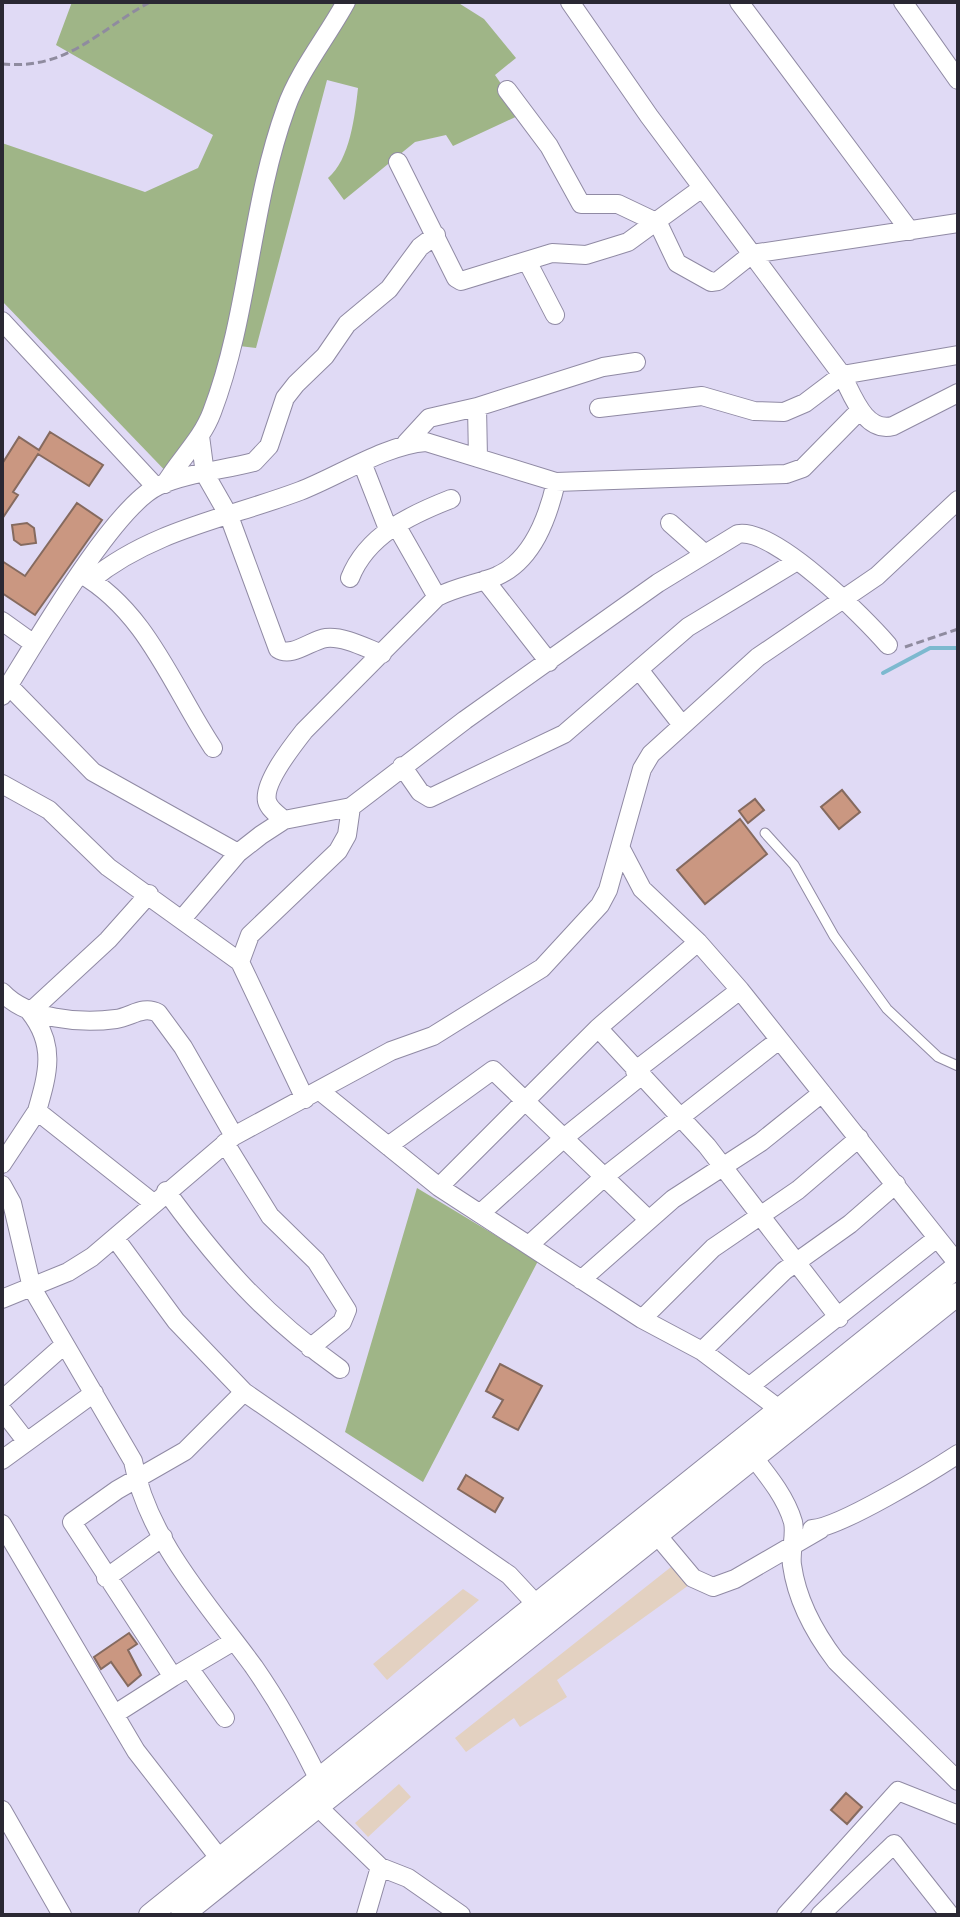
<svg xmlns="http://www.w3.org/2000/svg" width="960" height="1917" viewBox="0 0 960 1917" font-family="Barlow,sans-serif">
	<rect width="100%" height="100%" fill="#e0daf5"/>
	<path fill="#e3d1c1" d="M 671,1567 L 689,1585 L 557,1680 L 567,1697 L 520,1727 L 514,1718 L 466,1752 L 455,1738 Z
		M 463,1589 L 479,1600 L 387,1680 L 373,1664 Z
		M 399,1784 L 411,1797 L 368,1837 L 355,1823 Z"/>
	<path fill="#9fb587" d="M 72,2 L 457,2 L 484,19 L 516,58 L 495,75 L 522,114 L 453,146 L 446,135 L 415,142 L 344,200 L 328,178 C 350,160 355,115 358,88 L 327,80 L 256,348 L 231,345 L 177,483 L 2,301 L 2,143 L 145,192 L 198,168 L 213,135 L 56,45 Z
		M 417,1188 L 538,1261 L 423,1482 L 345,1432 Z"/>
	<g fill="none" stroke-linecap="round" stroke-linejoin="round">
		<path stroke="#7db9cf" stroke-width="4" d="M 883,673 L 930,648 L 958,648"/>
	</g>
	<path fill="#ca9781" stroke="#856a5f" stroke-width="2" d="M 50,432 L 103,465 L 89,486 L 38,454 L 13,492 L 18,495 L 2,519 L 2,464 L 19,437 L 39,450 Z
		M 77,503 L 102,520 L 35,615 L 2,593 L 2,561 L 25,576 Z
		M 27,523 L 34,528 L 36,543 L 21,545 L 14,540 L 12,525 Z
		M 842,790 L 860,812 L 839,829 L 821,807 Z
		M 755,799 L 764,810 L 748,823 L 739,811 Z
		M 740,819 L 767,854 L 705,904 L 677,870 Z
		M 500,1364 L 542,1386 L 518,1430 L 493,1417 L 503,1400 L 486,1391 Z
		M 466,1475 L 503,1498 L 495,1512 L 458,1489 Z
		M 129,1633 L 137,1644 L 128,1650 L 141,1675 L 128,1686 L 111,1662 L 101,1669 L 94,1657 Z
		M 846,1793 L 862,1807 L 847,1824 L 831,1810 Z"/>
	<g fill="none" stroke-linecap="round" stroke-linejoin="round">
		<defs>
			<path id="service" d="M 765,833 L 794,865 L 834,936 L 887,1009 L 938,1057 L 958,1066"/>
			<path id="minor" d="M 570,2 L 649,116 L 842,375 C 853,396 865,433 893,426 L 958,393
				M 739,2 L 910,231
				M 903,2 L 958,80
				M 507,90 L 549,146 L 581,204 L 618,204 L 658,223 L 677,263 L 711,282 L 718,281 L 752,254 L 958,223
				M 398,162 L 456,278 L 461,281 L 552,253 L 586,255 L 628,242 L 702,188
				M 527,261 L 555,315
				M 2,321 L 156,487
				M 599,408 L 702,396 L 754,411 L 784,412 L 805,403 L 842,375 L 958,355
				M 200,436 L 205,474 L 229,516 L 278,649 C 292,658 311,640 326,638 C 344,636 366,648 382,654
				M 406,443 L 429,418 L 477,407
				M 478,458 L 477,407 L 603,367 L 636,362
				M 363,465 L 388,529
				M 165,484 C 180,459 202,439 212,412 C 249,315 250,207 286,108 C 299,71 327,37 346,2
				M 670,523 L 705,554
				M 396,525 L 437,597
				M 81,574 C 147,612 173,688 213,748
				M 350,578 C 367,535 410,515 451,499
				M 91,580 C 152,530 228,518 300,491 C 339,476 385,445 426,442 L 556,482 L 786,474 L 803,468 L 860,410
				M 485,580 L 549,662
				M 2,621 L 34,644
				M 640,671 L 682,725
				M 9,686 L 93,772 L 238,853
				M 2,696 C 32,649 112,508 158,486 C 186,473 224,470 254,462 L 269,446 L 285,398 L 296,384 L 325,356 L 347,324 L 389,289 L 420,247 L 436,235
				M 402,766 L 420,792 L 430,798 L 564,734 L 688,627 L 797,561
				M 2,784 L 49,810 L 108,867 L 240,962 L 305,1099
				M 284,820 C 278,815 269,809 267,801 C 263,783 293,745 304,731 L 437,597 C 456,587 477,584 497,576 C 533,560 548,517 556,482
				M 621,849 L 642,889 L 698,942 L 740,990 L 958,1264
				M 149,894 L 108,940 L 30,1012 C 56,1045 48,1073 37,1111 L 152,1202
				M 182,919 L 238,853 L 261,835 L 284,820 L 351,807 L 465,720 L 658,583 L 738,534 C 774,527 864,617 888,645
				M 240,962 L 250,935 L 338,851 L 347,835 L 351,807
				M 2,992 C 27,1019 80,1024 116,1019 C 131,1017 143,1005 158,1013 L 183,1047 L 234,1136
				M 598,1028 L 707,1146 L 839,1318
				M 635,1071 L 740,990
				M 320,1091 L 439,1187 L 642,1319 L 702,1351 L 779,1409
				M 225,1143 L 270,1216 L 316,1261 L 347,1310 L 342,1322 L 310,1348
				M 388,1146 L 493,1070 L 649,1220
				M 2,1164 L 37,1111
				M 2,1185 L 12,1203 L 32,1288 L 133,1461 C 148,1540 208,1604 254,1667 C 279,1703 300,1741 319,1780
				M 439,1187 L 598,1028 L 698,942
				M 166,1191 C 220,1265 265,1316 340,1369
				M 482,1212 L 565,1137 L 642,1075
				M 115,1238 L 176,1321 L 244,1392 L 509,1575 L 536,1604
				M 529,1245 L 604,1177 L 779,1040
				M 581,1280 L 673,1199 L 761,1142 L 822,1093
				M 2,1299 L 68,1272 L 92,1257 L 234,1136 L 391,1051 L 433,1036 L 542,968 L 600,905 L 608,890 L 642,769 L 651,754 L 758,657 L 877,576 L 958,500
				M 642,1319 L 713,1248 L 798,1190 L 859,1138
				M 702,1351 L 784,1271 L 850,1224 L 896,1184
				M 750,1386 L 937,1238
				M 2,1400 L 63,1346
				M 2,1410 L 26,1441
				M 754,1458 C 769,1477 786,1498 793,1522 C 796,1536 790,1551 792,1565 C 797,1601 814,1632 836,1661 L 958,1781
				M 2,1460 L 94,1393
				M 2,1524 L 136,1751 L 220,1859
				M 812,1529 C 839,1528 932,1471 958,1454
				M 657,1535 L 693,1578 L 713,1587 L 735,1579 L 821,1529
				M 106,1578 L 163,1537
				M 189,1668 L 225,1718
				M 173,1677 L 234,1641
				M 115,1714 L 173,1677 L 72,1522 L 117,1490 L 185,1451 L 244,1392
				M 317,1806 L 380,1867 L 366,1915
				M 2,1810 L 62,1915
				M 380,1867 L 408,1878 L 461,1915
				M 786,1915 L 898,1791 L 958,1815
				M 820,1915 L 894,1844 L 950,1915"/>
			<path id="tertiary" d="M 150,1915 L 958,1266
				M 182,1915 L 958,1294"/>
		</defs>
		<use href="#service" stroke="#908aa4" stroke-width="11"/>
		<use href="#minor" stroke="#908aa4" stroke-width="20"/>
		<use href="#tertiary" stroke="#908aa4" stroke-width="24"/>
		<path stroke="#8f8b9f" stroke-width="3" stroke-dasharray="8 4" stroke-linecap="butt" d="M 2,64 C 68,70 97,31 150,2
			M 905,647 L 958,629"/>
		<use href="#service" stroke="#fff" stroke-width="9"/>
		<use href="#minor" stroke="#fff" stroke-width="18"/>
		<use href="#tertiary" stroke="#fff" stroke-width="22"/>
	</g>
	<rect width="960" height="1917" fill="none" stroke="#2a2833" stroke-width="8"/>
</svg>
